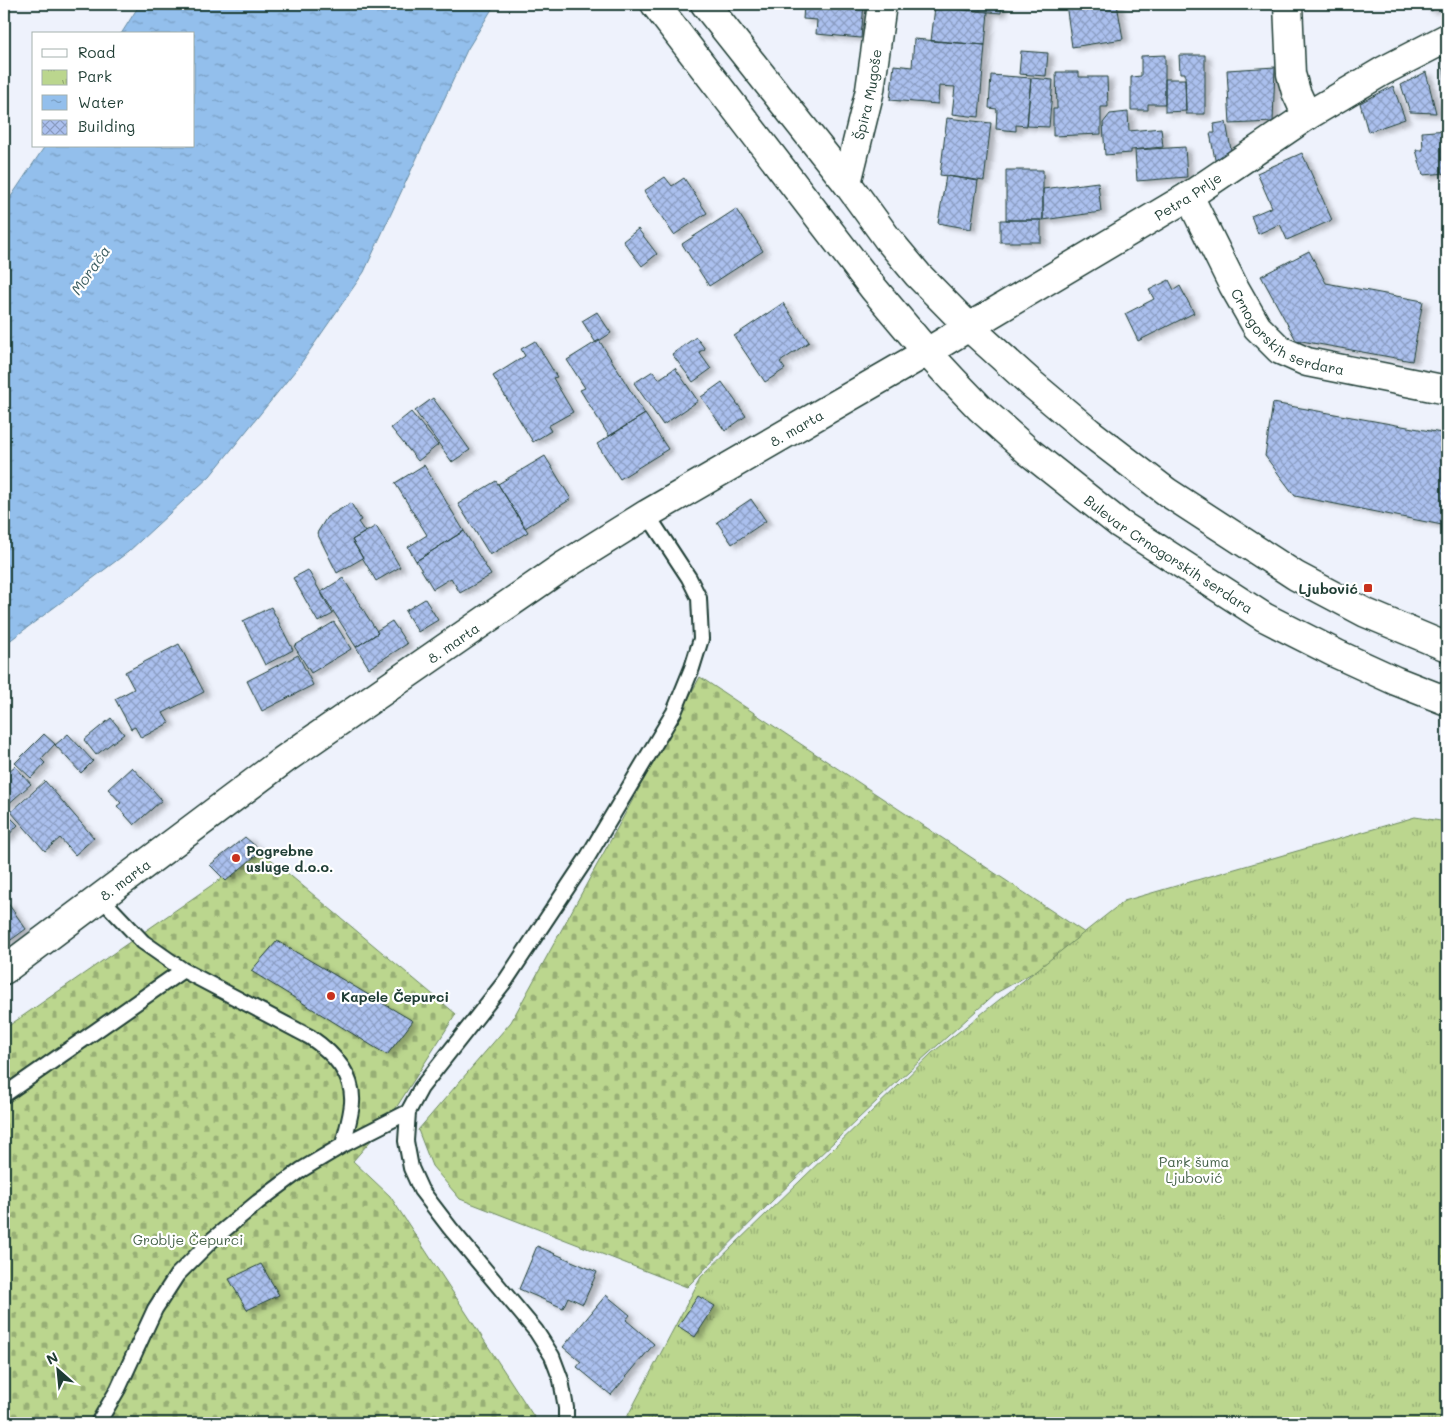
<svg xmlns="http://www.w3.org/2000/svg" width="1451" height="1427" viewBox="0 0 1451 1427" font-family="Mali,sans-serif">
	<defs>
		<pattern id="cemetery-stones" width="16" height="16" patternUnits="userSpaceOnUse" patternTransform="scale(1.25)"><rect width="16" height="16" fill="#bbd68e"/><path d="M2 7V4a2 2 0 0 1 4 0v3zM10 15v-3a2 2 0 0 1 4 0v3z" fill="#97af75"/></pattern>
		<pattern id="park-tufts" width="24" height="20" patternUnits="userSpaceOnUse" patternTransform="scale(1.25)"><rect width="24" height="20" fill="#bbd68e"/><path d="M3 7l-1-3M5 7V3M7 7l1-3M15 17l-1-3M17 17v-4M19 17l1-3" fill="none" stroke="#97af75"/></pattern>
		<pattern id="water-ripples" width="26" height="14" patternUnits="userSpaceOnUse" patternTransform="scale(1.25)"><rect width="26" height="14" fill="#93bfec"/><path d="M2 4q2-2 4 0t4 0M15 11q2-2 4 0t4 0" fill="none" stroke="#779cc0"/></pattern>
		<pattern id="building-cross-hatch" width="8" height="8" patternUnits="userSpaceOnUse" patternTransform="scale(1.25)"><rect width="8" height="8" fill="#abc0ee"/><path d="M0 0l8 8M0 8l8-8" fill="none" stroke="#8b9dc2"/></pattern>
		<filter id="shadow"><feDropShadow dx="5.5" dy="3" stdDeviation="2.5" flood-color="#0004"/></filter>
	</defs>
	<rect width="100%" height="100%" fill="#eef2fc"/>
	<filter id="ink" filterUnits="userSpaceOnUse"><feTurbulence type="fractalNoise" baseFrequency=".02" numOctaves="2"/><feDisplacementMap in="SourceGraphic" scale="10" xChannelSelector="R" yChannelSelector="G"/><feConvolveMatrix kernelMatrix="1 2 1 2 8 2 1 2 1" color-interpolation-filters="sRGB"/></filter>
	<g filter="url(#ink)">
		<path fill="url(#cemetery-stones)" stroke="#6d8a61" d="M 700,677 L 1094,939 L 996,993 L 900,1079 L 773,1200 L 687,1287 L 460,1199 L 432,1166 L 418,1130 L 511,1022 Z
			M 261,851 L 456,1014 L 387,1122 L 353,1161 L 390,1196 L 538,1423 L 4,1423 L 4,1029 Z"/>
		<path fill="url(#park-tufts)" stroke="#6d8a61" d="M 1415,817 L 1447,822 L 1447,1423 L 624,1423 L 701,1277 L 932,1053 L 1124,901 Z"/>
		<path fill="url(#water-ripples)" stroke="#658ba2" d="M 140,4 L 495,4 L 467,50 L 364,272 L 299,366 L 210,476 L 128,552 L 4,645 L 4,207 L 45,146 L 194,146 L 194,34 L 121,34 Z"/>
		<path fill="url(#building-cross-hatch)" stroke="#1f3d34" filter="url(#shadow)" d="M 837,4 L 864,4 L 861,38 L 816,34 L 817,20 L 803,19 L 804,5 L 836,8 Z
			M 945,4 L 1002,4 L 1001,13 L 944,8 Z
			M 1066,4 L 1117,4 L 1123,39 L 1072,47 Z
			M 1422,4 L 1437,4 L 1432,11 Z
			M 935,7 L 988,12 L 985,45 L 931,41 Z
			M 914,39 L 985,45 L 979,117 L 952,114 L 955,87 L 939,86 L 938,104 L 890,100 L 894,65 L 912,67 Z
			M 1021,51 L 1048,53 L 1046,76 L 1019,74 Z
			M 1165,55 L 1165,104 L 1148,104 L 1148,110 L 1131,110 L 1131,77 L 1141,76 L 1141,56 Z
			M 1179,55 L 1205,55 L 1205,114 L 1186,114 L 1185,73 L 1180,73 Z
			M 1447,58 L 1447,98 L 1443,60 Z
			M 1275,67 L 1273,122 L 1230,124 L 1227,70 Z
			M 1056,72 L 1079,72 L 1079,77 L 1107,77 L 1108,107 L 1101,107 L 1101,134 L 1053,136 L 1053,109 L 1057,109 Z
			M 1426,72 L 1436,113 L 1410,112 L 1401,85 Z
			M 991,75 L 1031,78 L 1027,126 L 1016,125 L 1016,131 L 996,129 L 997,109 L 989,108 Z
			M 1031,78 L 1053,80 L 1049,127 L 1027,126 Z
			M 1165,79 L 1185,79 L 1186,111 L 1165,112 Z
			M 1393,86 L 1405,119 L 1368,132 L 1360,103 Z
			M 1128,112 L 1129,131 L 1161,128 L 1163,147 L 1131,150 L 1131,153 L 1105,155 L 1103,123 L 1110,114 Z
			M 947,118 L 991,123 L 984,181 L 940,175 Z
			M 1226,122 L 1233,161 L 1216,165 L 1210,133 L 1215,133 L 1214,124 Z
			M 1447,130 L 1447,173 L 1423,175 L 1416,150 L 1423,150 L 1422,132 Z
			M 1185,147 L 1187,177 L 1137,181 L 1135,150 Z
			M 1302,153 L 1332,220 L 1287,240 L 1280,224 L 1258,234 L 1251,216 L 1272,207 L 1257,173 Z
			M 1006,170 L 1043,170 L 1043,220 L 1006,220 Z
			M 946,176 L 978,181 L 971,229 L 938,223 Z
			M 665,177 L 672,186 L 684,178 L 707,213 L 674,235 L 644,191 Z
			M 1098,182 L 1101,212 L 1043,220 L 1043,189 Z
			M 736,209 L 763,251 L 709,286 L 682,244 Z
			M 1000,220 L 1041,220 L 1041,242 L 1000,242 Z
			M 638,229 L 657,254 L 642,266 L 623,241 Z
			M 1309,251 L 1326,283 L 1423,301 L 1412,361 L 1296,340 L 1261,276 Z
			M 1169,280 L 1174,290 L 1180,286 L 1194,313 L 1138,341 L 1125,314 L 1154,299 L 1149,290 Z
			M 783,303 L 809,342 L 780,362 L 785,369 L 765,382 L 734,336 Z
			M 597,312 L 611,333 L 596,343 L 582,321 Z
			M 1447,330 L 1447,349 L 1444,348 Z
			M 696,337 L 705,349 L 699,352 L 711,369 L 693,382 L 672,354 Z
			M 599,340 L 645,414 L 609,436 L 580,390 L 585,388 L 567,360 Z
			M 535,341 L 557,377 L 553,378 L 573,412 L 548,426 L 551,431 L 533,442 L 493,376 L 525,356 L 521,349 Z
			M 675,368 L 698,401 L 663,425 L 634,383 L 653,371 L 659,379 Z
			M 722,382 L 746,416 L 725,431 L 701,397 Z
			M 433,398 L 470,450 L 452,462 L 415,411 Z
			M 1273,403 L 1447,434 L 1447,526 L 1295,496 L 1265,456 Z
			M 411,412 L 438,445 L 418,461 L 391,428 Z
			M 645,414 L 668,449 L 620,479 L 597,444 Z
			M 545,456 L 571,499 L 525,528 L 498,484 Z
			M 424,465 L 464,531 L 416,561 L 408,547 L 427,535 L 395,483 Z
			M 496,481 L 528,532 L 490,555 L 458,504 Z
			M 751,499 L 766,521 L 732,544 L 717,522 Z
			M 351,503 L 361,520 L 358,522 L 365,532 L 352,540 L 363,558 L 337,573 L 317,533 L 327,517 Z
			M 376,526 L 400,567 L 376,581 L 352,540 Z
			M 464,531 L 491,575 L 460,593 L 451,578 L 433,589 L 416,561 Z
			M 308,570 L 333,614 L 318,622 L 293,578 Z
			M 343,578 L 378,633 L 356,647 L 321,592 Z
			M 425,599 L 438,620 L 418,632 L 405,611 Z
			M 271,607 L 293,650 L 265,665 L 243,621 Z
			M 392,621 L 407,644 L 369,668 L 356,647 L 378,633 L 376,631 Z
			M 334,622 L 351,649 L 311,673 L 294,646 Z
			M 179,644 L 204,692 L 163,713 L 169,723 L 141,738 L 135,727 L 131,729 L 115,699 L 134,689 L 125,672 Z
			M 298,655 L 313,685 L 262,711 L 247,681 Z
			M 111,718 L 124,734 L 96,755 L 84,740 Z
			M 44,734 L 55,744 L 41,759 L 45,763 L 31,778 L 15,763 Z
			M 68,734 L 93,761 L 81,773 L 55,745 Z
			M 15,766 L 31,784 L 6,806 L 4,803 L 4,775 Z
			M 132,767 L 162,800 L 134,825 L 117,806 L 121,803 L 108,789 Z
			M 45,781 L 94,838 L 75,855 L 60,838 L 45,851 L 11,812 Z
			M 4,811 L 18,825 L 4,840 Z
			M 245,837 L 261,851 L 226,881 L 210,865 Z
			M 7,902 L 26,929 L 4,945 L 4,905 Z
			M 277,941 L 413,1021 L 387,1055 L 251,971 Z
			M 537,1246 L 597,1272 L 583,1304 L 568,1297 L 563,1308 L 519,1289 Z
			M 261,1264 L 279,1295 L 247,1310 L 229,1279 Z
			M 606,1295 L 630,1315 L 626,1320 L 654,1344 L 611,1395 L 577,1367 L 581,1362 L 563,1347 Z
			M 698,1296 L 715,1306 L 695,1337 L 678,1326 Z"/>
		<g fill="none" stroke-linecap="round" stroke-linejoin="round">
			<defs>
				<path id="lane" d="M 101,898 L 143,942 L 183,970 L 310,1037 C 332,1052 354,1074 352,1103 C 351,1117 346,1131 343,1145
					M 4,1095 L 183,970
					M 98,1423 L 118,1389 L 155,1309 L 177,1275 L 212,1240 L 258,1202 L 301,1170 L 343,1145 L 408,1112
					M 566,1423 L 566,1408 L 561,1380 L 552,1356 L 536,1331 L 450,1228 L 421,1190 L 411,1168 L 406,1141 L 408,1112 L 421,1088 L 506,980 L 587,858 L 674,712 L 692,668 L 701,639 L 699,598 L 689,578 L 647,514"/>
				<g id="street">
					<path d="M 1288,4 L 1291,74 L 1296,92 L 1307,116"/>
					<path id="s1" d="M 847,183 L 870,90 L 882,4"/>
					<path id="s2" d="M 1189,196 L 1233,285 L 1257,327 L 1280,350 L 1307,362 L 1447,390"/>
					<path id="s3" d="M 4,970 L 285,759 L 562,567 L 647,514 L 927,352 L 1189,196 L 1307,116 L 1383,71 L 1447,38"/>
				</g>
				<g id="secondary">
					<path id="s4" d="M 655,4 L 874,289 L 927,352 L 953,380 L 980,408 L 1028,451 L 1120,524 L 1264,617 L 1337,654 L 1396,681 L 1447,701"/>
					<path d="M 705,4 L 847,183 L 887,238 L 918,275 L 969,327 L 1032,384 L 1089,432 L 1167,492 L 1296,576 L 1366,613 L 1447,647"/>
				</g>
			</defs>
			<use href="#lane" stroke="#1f3d34" stroke-width="18"/>
			<use href="#street" stroke="#1f3d34" stroke-width="31"/>
			<use href="#secondary" stroke="#1f3d34" stroke-width="31"/>
			<use href="#lane" stroke="#fff" stroke-width="14"/>
			<use href="#street" stroke="#fff" stroke-width="28"/>
			<use href="#secondary" stroke="#fff" stroke-width="28"/>
		</g>
	</g>
	<g fill="#c8321e" stroke="#fff" stroke-width="2">
		<rect x="1363" y="583" width="10" height="10" rx="2.5"/>
		<circle cx="236" cy="858" r="5"/>
		<circle cx="331" cy="996" r="5"/>
	</g>
	<g text-anchor="middle" dominant-baseline="central" stroke-width="4.5" stroke-linejoin="round" paint-order="stroke">
		<g font-size="14" fill="#1f3d34" stroke="#fff">
			<text stroke="none"><textPath href="#s1" startOffset="91">Špira Mugoše</textPath></text>
			<text stroke="none"><textPath href="#s3" startOffset="1416">Petra Prlje</textPath></text>
			<text stroke="none"><textPath href="#s2" startOffset="176">Crnogorskih serdara</textPath></text>
			<text stroke="none"><textPath href="#s3" startOffset="961">8. marta</textPath></text>
			<text stroke="none"><textPath href="#s4" startOffset="758">Bulevar Crnogorskih serdara</textPath></text>
			<text stroke="none"><textPath href="#s3" startOffset="556">8. marta</textPath></text>
			<text stroke="none"><textPath href="#s3" startOffset="151">8. marta</textPath></text>
		</g>
		<g font-size="14" font-weight="bold" fill="#1f3d34" stroke="#fff" text-anchor="start">
			<text x="1358" y="588" text-anchor="end">Ljubović</text>
			<text x="246" y="850">Pogrebne<tspan x="246" dy="16">usluge d.o.o.</tspan></text>
			<text x="341" y="996">Kapele Čepurci</text>
		</g>
		<g font-size="14" fill="#46634a" stroke="#fff">
			<text x="1194" y="1161">Park šuma<tspan x="1194" dy="16">Ljubović</tspan></text>
			<text x="188" y="1239">Groblje Čepurci</text>
		</g>
		<g font-size="15" font-style="italic" fill="#3c5e62" stroke="#fff">
			<text transform="translate(90 270) rotate(-55)">Morača</text>
		</g>
	</g>
	<rect width="1451" height="1427" fill="none" stroke="#fff" stroke-width="20"/>
	<rect x="10" y="10" width="1431" height="1407" fill="none" stroke="#1f3d34" stroke-width="2" filter="url(#ink)"/>
	<rect x="32" y="32" width="162" height="115" fill="#ffffff" stroke="#a5b1ae"/>
	<rect x="42" y="49" width="25" height="8" fill="#ffffff" stroke="#a5b1ae"/>
	<text x="78" y="58" font-size="15" fill="#1f3d34">Road</text>
	<rect x="42" y="70" width="25" height="15" fill="url(#park-tufts)" stroke="#a5b1ae"/>
	<text x="78" y="82" font-size="15" fill="#1f3d34">Park</text>
	<rect x="42" y="95" width="25" height="15" fill="url(#water-ripples)" stroke="#a5b1ae"/>
	<text x="78" y="108" font-size="15" fill="#1f3d34">Water</text>
	<rect x="42" y="120" width="25" height="15" fill="url(#building-cross-hatch)" stroke="#a5b1ae"/>
	<text x="78" y="132" font-size="15" fill="#1f3d34">Building</text>
	<g transform="translate(58 1370) rotate(333)" stroke="#ffffff" stroke-width="4" paint-order="stroke">
	<path d="M0-4L9 19L0 12L-9 19Z" fill="#1f3d34"/>
	<text y="-8" font-size="14" font-weight="bold" text-anchor="middle" fill="#1f3d34">N</text>
	</g>
</svg>
